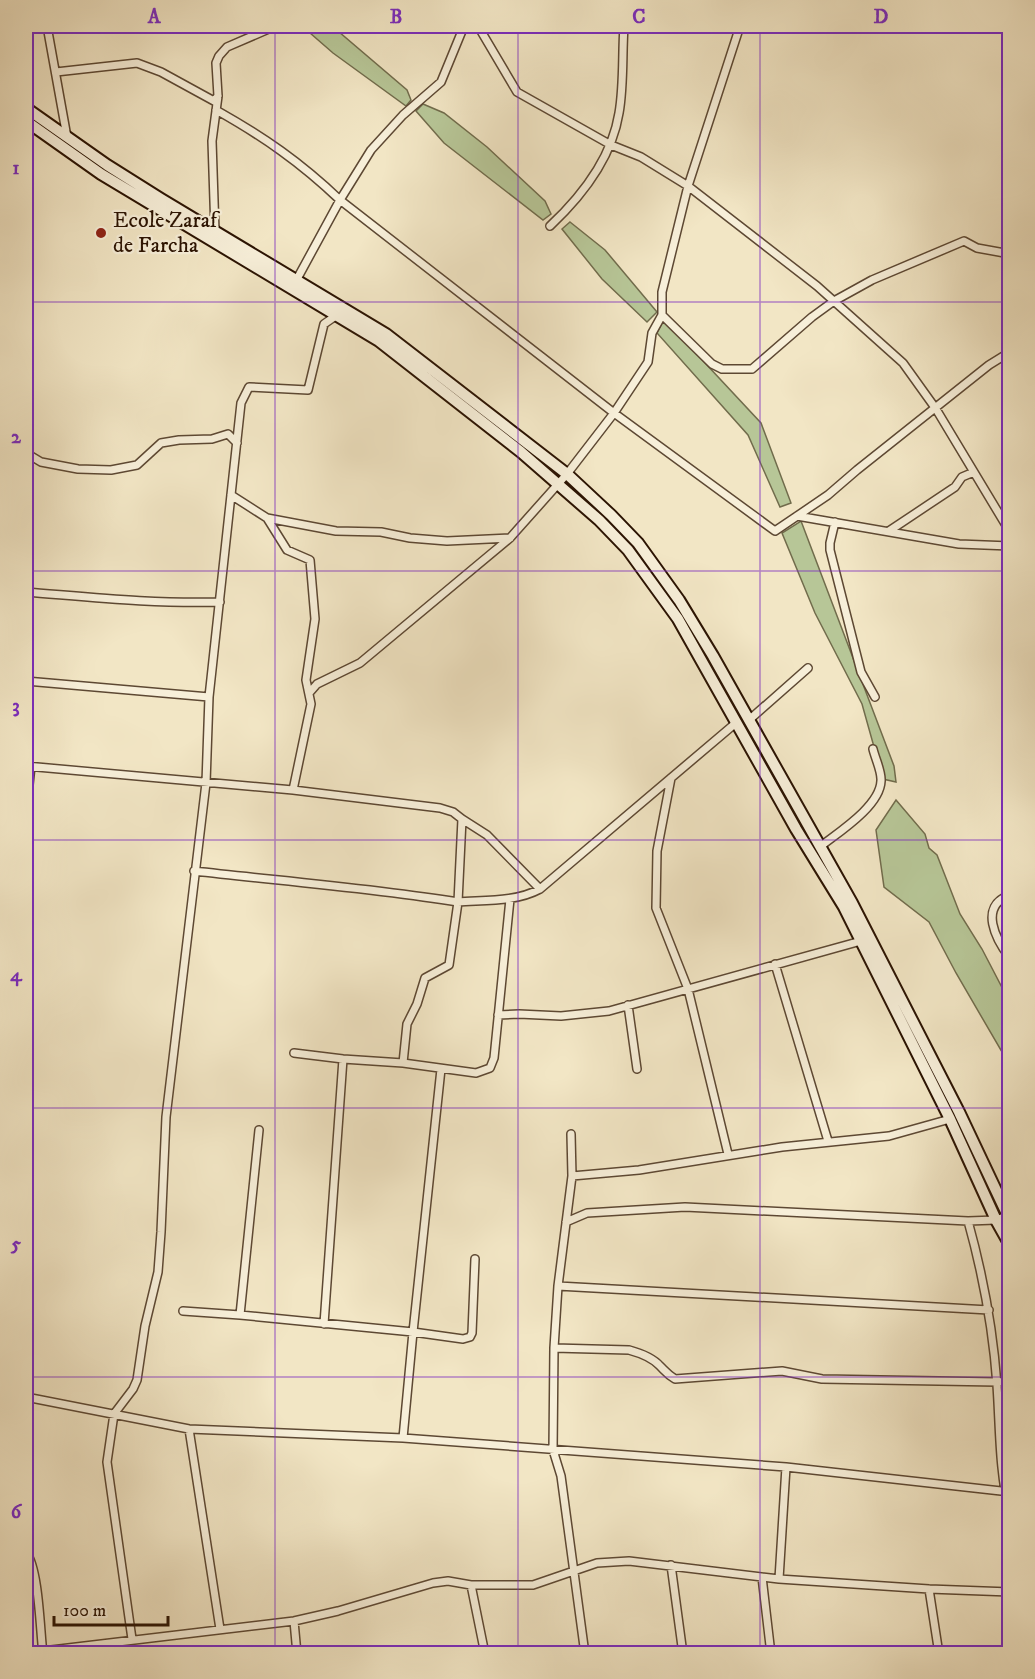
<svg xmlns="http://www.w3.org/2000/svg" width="1035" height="1679" viewBox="0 0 1035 1679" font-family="'IM FELL DW Pica',serif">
	<rect width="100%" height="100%" fill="#f2e6c5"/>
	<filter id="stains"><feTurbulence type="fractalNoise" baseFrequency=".00333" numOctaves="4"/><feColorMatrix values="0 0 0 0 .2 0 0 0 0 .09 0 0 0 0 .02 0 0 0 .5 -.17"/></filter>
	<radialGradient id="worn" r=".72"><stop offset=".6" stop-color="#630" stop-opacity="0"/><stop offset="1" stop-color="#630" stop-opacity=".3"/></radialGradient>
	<path fill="#b7c697" stroke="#716c4c" stroke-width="1.5" d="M 302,26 L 332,26 L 407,90 L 411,100 L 406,106 L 333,53 Z
		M 423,104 L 444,113 L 487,147 L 545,201 L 551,214 L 543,220 L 444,143 L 416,111 Z
		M 570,222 L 605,250 L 657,312 L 647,322 L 602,279 L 562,229 Z
		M 664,319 L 761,423 L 791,503 L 780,507 L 748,435 L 657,333 Z
		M 801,521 L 894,766 L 896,782 L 883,779 L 862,704 L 815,613 L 782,533 Z
		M 896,800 L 925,834 L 929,848 L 937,855 L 960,914 L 982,949 L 1009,1001 L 1009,1064 L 956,973 L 929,922 L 884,887 L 876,830 Z"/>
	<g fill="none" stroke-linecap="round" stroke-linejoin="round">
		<defs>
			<path id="street" d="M 47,26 L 67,137
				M 464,26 L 441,82 L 403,115 L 371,150 L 340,200 L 614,413 L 775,531 L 828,495 L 857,470 L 989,365 L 1010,352
				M 478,26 L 517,92 L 611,145 L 641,157 L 688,186 L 817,286 L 903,363 L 936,409 L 1010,532
				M 56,72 L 137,63 L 161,72 L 214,101 L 218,96
				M 216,110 C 264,137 300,162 340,200 L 297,279
				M 550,226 C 582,196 612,157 619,113 C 624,85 622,54 624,26
				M 215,231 L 212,141 L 218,96 L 216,63 L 219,56 L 227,47 L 271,28
				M 662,315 L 712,364 L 722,369 L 752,369 L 812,317 L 834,301 L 872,280 L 964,241 L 977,248 L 1010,254
				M 26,453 L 41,462 L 78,469 L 111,470 L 137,465 L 161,443 L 179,440 L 212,439 L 228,434 L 237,443
				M 231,495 L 267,518 L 336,531 L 381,532 L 410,538 L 447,541 L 510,538
				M 797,516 L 959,544 L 1010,546
				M 267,518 L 287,550 L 310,560 L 315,619 L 306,680 L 311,704 L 293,790
				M 835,522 L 830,543 L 830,550 L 861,672 L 875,697
				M 889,531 L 955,487 L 962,477 L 974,472
				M 26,592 C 90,597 155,604 220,602
				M 26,681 L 209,697
				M 310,692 L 317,684 L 360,663 L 510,538 L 567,474 L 614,413 L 648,362 L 652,333 L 662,315 L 662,292 L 688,186 L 740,26
				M 749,720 L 808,668
				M 26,766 L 293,790 L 440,808 L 453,812 L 462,819 L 458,902 C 485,900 516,902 540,889 L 737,722
				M 671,778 L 657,851 L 656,908 L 688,989 L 728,1154
				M 26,813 L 31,766
				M 462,819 L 487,835 L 540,889
				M 821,846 C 839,832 880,806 881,781 C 882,772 875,758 873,749
				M 194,871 C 282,881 371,888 458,902 L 449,965 L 425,978 L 417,1004 L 407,1024 L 403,1063
				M 1010,895 C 978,906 996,940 1010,958
				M 775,964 L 828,1141
				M 628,1005 L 637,1069
				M 498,1015 L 519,1014 L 561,1016 L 609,1011 L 861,941
				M 294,1053 L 343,1059 L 403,1063 L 476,1073 L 490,1068 L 494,1058 L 510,899
				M 441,1069 L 413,1332 L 463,1339 L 470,1337 L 472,1333 L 475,1259
				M 571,1134 L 572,1176 L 558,1286 L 554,1348 L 553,1450 L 561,1476 L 585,1654
				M 572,1176 L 639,1170 L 782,1147 L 889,1136 L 950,1119
				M 26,1206 L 27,1206
				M 968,1221 C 983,1275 993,1329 997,1385 C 1000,1428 999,1472 1010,1514
				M 566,1222 L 587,1213 L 685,1207 L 968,1221 L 996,1220 L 1007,1216
				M 558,1286 L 989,1310
				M 183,1311 L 240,1315 L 413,1332 L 403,1438
				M 240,1315 L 259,1130
				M 324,1324 L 343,1059
				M 554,1348 L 629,1350 C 640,1353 652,1357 660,1366 C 666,1372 668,1375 675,1379 L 782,1371 L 822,1379 L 997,1382 L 1010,1381
				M 26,1397 L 189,1429 L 403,1438 L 786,1467 L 1010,1492
				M 189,1429 L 220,1629
				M 26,1552 C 39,1569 40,1630 43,1654
				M 671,1565 L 683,1654
				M 762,1577 L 771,1654
				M 779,1579 L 786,1467
				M 471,1585 L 485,1654
				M 929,1589 L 939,1654
				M 294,1621 L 297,1654
				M 132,1639 L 107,1462 L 114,1414 L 133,1389 L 137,1380 L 145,1326 L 158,1272 L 161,1232 L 166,1117 L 206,783 L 209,697 L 241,403 L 249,387 L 308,390 L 324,324 L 337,315
				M 26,1653 L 294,1621 L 338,1611 L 433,1583 L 448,1581 L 471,1585 L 533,1585 L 597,1563 L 629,1561 L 779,1579 L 929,1589 L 1010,1592"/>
			<path id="secondary" d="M 26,108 L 107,165 L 161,199 L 386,334 L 567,474 L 611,515 L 638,543 L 679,600 L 713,656 L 852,903 L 959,1112 L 1010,1220
				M 26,121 L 101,174 L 379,341 L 521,452 L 599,520 L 628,550 L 678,619 L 796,829 L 844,907 L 950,1119 L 996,1220 L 1010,1245"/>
		</defs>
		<use href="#street" stroke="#5d4833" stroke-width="10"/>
		<use href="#secondary" stroke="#2b1302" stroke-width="14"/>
		<use href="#street" stroke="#f7efd9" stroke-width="7"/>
		<use href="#secondary" stroke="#f7efd9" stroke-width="10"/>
	</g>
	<path fill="none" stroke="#7b2cbf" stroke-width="1.5" stroke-opacity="0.55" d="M 275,26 L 275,1654M 518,26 L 518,1654M 760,26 L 760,1654M 26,302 L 1010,302M 26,571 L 1010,571M 26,840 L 1010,840M 26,1108 L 1010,1108M 26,1377 L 1010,1377"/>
	<circle fill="#8f2418" stroke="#f7efd9" stroke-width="2" cx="101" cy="233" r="6"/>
	<g text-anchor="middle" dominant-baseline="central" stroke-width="4.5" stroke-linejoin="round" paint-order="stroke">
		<g font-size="22" fill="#2b1302" stroke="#f7efd9" text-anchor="start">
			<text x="113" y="220">Ecole Zaraf<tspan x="113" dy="25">de Farcha</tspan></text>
		</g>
	</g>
	<rect width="1035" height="1679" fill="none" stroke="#f2e6c5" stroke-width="66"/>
	<path d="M54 1616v9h114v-9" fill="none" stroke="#2b1302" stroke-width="3"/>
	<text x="63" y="1616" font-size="18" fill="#2b1302" stroke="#f7efd9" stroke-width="4.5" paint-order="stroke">100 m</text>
	<rect x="33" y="33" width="969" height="1613" fill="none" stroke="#7b2cbf" stroke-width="2"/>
	<g font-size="20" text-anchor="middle" font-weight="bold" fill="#7b2cbf">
		<text x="154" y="23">A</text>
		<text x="396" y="23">B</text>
		<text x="639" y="23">C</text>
		<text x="881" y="23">D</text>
		<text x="16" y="174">1</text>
		<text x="16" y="443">2</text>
		<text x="16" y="712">3</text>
		<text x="16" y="981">4</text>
		<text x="16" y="1250">5</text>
		<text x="16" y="1518">6</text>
	</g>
	<rect width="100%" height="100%" filter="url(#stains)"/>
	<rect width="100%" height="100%" fill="url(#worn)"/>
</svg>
